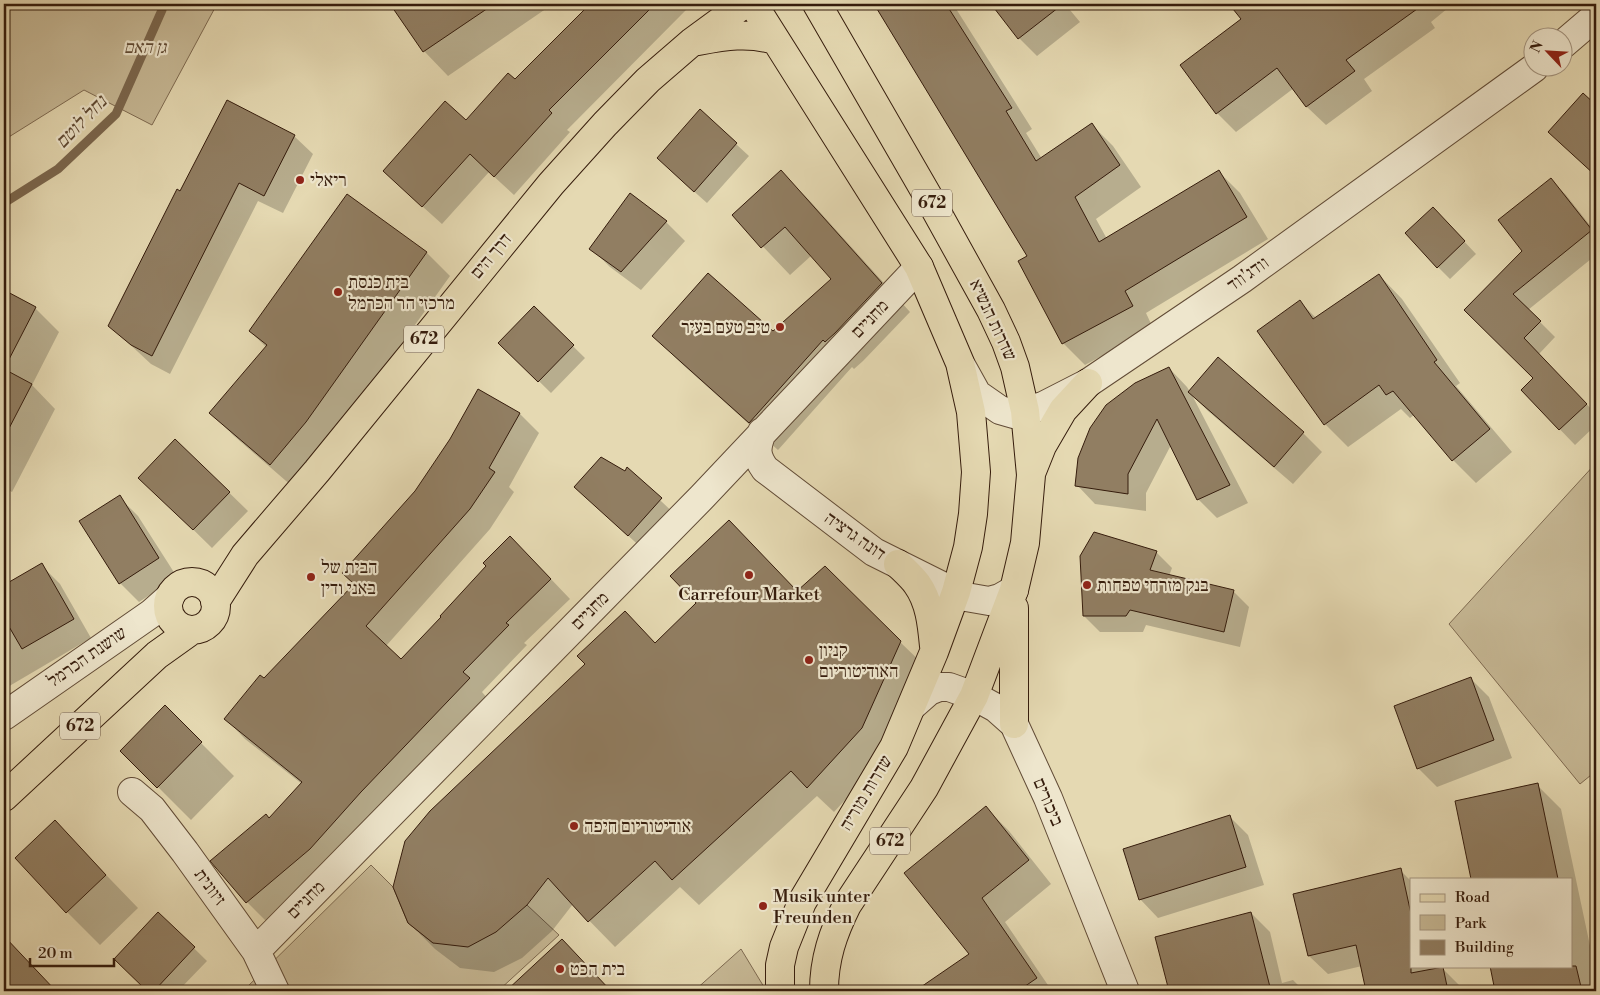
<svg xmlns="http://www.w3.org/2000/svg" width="1600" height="995" viewBox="0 0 1600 995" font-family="'Libre Bodoni','Frank Ruhl Libre',serif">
	<rect width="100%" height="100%" fill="#e5d9b2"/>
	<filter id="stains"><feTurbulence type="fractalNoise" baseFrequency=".004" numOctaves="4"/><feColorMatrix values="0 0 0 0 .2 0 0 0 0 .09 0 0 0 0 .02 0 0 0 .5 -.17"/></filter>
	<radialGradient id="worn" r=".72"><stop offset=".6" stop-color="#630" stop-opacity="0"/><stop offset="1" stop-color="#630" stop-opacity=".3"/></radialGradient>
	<path fill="#c7b996" stroke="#7e6a51" d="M 4,4 L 217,4 L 152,125 L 84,90 L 4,140 Z
		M 1596,463 L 1596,771 L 1580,784 L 1449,624 Z
		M 371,865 L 393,887 L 408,923 L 433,943 L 527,905 L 559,935 L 498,991 L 243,991 Z
		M 741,949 L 764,987 L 764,991 L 694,991 Z"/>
	<path fill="#0003" d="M 392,4 L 553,4 L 448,76 L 424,51 Z
		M 592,4 L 682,4 L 687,9 L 567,130 L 570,132 L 514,195 L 489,172 L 442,224 L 403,189 L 466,122 L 515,81 Z
		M 875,4 L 953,4 L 1032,129 L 1026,133 L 1042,159 L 1092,125 L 1113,146 L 1141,187 L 1096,219 L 1107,239 L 1219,172 L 1240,193 L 1268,239 L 1146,313 L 1153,328 L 1085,365 L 1063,343 L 1029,256 L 917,70 Z
		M 993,4 L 1065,4 L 1080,22 L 1037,56 L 1019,38 Z
		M 1238,4 L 1453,4 L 1431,22 L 1435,28 L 1364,79 L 1372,91 L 1326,125 L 1307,107 L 1294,88 L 1236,132 L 1217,113 L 1242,19 L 1233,7 Z
		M 1580,98 L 1596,114 L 1596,176 L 1549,132 Z
		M 700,111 L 749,156 L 707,203 L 671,171 Z
		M 294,136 L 313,154 L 283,213 L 258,201 L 170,374 L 151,364 L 110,326 L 181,192 Z
		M 781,172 L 809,200 L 910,312 L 863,361 L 854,369 L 852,367 L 778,450 L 682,364 L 654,336 L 773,332 L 833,279 L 812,255 L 790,275 L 733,215 Z
		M 1551,180 L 1566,195 L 1596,233 L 1596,255 L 1528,310 L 1555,337 L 1539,354 L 1596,414 L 1596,425 L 1575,445 L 1522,390 L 1534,379 L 1466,310 L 1524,251 Z
		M 630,195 L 666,222 L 685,241 L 641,290 L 610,267 L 591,248 Z
		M 347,196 L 427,253 L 450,276 L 329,445 L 293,487 L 234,436 L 211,413 L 267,348 L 250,331 Z
		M 1445,221 L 1476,254 L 1450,279 L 1438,267 Z
		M 1379,275 L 1402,299 L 1460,383 L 1456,386 L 1512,452 L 1476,483 L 1453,460 L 1414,415 L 1410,418 L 1401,409 L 1348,447 L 1325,424 L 1300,302 L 1316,318 Z
		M 4,292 L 35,308 L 59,332 L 32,385 L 55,409 L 12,492 L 4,488 Z
		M 534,308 L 585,358 L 551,393 L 500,343 Z
		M 1169,368 L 1187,387 L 1190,392 L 1303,433 L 1322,452 L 1293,484 L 1208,411 L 1192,395 L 1248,503 L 1217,518 L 1198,499 L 1171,445 L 1146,493 L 1146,511 L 1095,504 L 1077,485 Z
		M 478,391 L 520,414 L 539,433 L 509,487 L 514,492 L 490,529 L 386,646 L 401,660 L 530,557 L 570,599 L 524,643 L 527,645 L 482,692 L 488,699 L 266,921 L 247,902 L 270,819 L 302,784 L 245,739 L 226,719 L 355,585 L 451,440 Z
		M 176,441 L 248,511 L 212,548 L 159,496 Z
		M 627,469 L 679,518 L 647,553 L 595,505 Z
		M 119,497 L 138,516 L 177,577 L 139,602 L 120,583 Z
		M 729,521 L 797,592 L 900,642 L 926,667 L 888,754 L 834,812 L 817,796 L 699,905 L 680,887 L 615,947 L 573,904 L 552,931 L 522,958 L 494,972 L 460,968 L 435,949 L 409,923 L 655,644 L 698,603 Z
		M 1156,552 L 1172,568 L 1169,576 L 1233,591 L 1249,607 L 1240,647 L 1146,625 L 1143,632 L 1100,632 L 1084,616 Z
		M 41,565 L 60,584 L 91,638 L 6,688 L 10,694 L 4,698 L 4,587 Z
		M 1471,679 L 1489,697 L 1512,758 L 1437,787 L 1418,768 Z
		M 165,707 L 234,776 L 191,820 L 122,751 Z
		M 1537,785 L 1561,809 L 1596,974 L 1596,991 L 1496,991 L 1491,966 L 1571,966 L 1571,879 L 1473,879 Z
		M 986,808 L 1009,831 L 1051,884 L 1005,922 L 1052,991 L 917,991 L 971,955 Z
		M 1230,817 L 1248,835 L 1264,885 L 1158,918 L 1140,899 Z
		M 55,822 L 138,908 L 100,945 L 67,912 Z
		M 1400,870 L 1411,881 L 1411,966 L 1437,966 L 1438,969 L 1442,968 L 1461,987 L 1462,991 L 1367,991 L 1362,966 L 1328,974 L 1309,956 Z
		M 1251,913 L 1270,932 L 1282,983 L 1293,980 L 1304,991 L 1174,991 L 1169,986 Z
		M 159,914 L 207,961 L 178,991 L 148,991 L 128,972 Z
		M 4,940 L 15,949 L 55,991 L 4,991 Z
		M 562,940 L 611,991 L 507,991 Z
		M 218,985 L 224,991 L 212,991 Z"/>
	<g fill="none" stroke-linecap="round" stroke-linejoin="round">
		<path stroke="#7b674e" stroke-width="9" d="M 4,203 L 58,169 L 116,114 L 162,10"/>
	</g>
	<path fill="#917e62" stroke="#351c0c" d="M 390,4 L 494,4 L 423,52 Z
		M 590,4 L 655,4 L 549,110 L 552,113 L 494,177 L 470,154 L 422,207 L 383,171 L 445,101 L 466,120 L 508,73 L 515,79 Z
		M 874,4 L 946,4 L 1012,108 L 1006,111 L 1036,161 L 1092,123 L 1120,165 L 1075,197 L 1099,242 L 1219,170 L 1247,217 L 1125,291 L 1133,306 L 1062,344 L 1018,261 L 1027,256 Z
		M 991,4 L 1063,4 L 1018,39 Z
		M 1229,4 L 1424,4 L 1346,60 L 1355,71 L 1306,107 L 1277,68 L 1216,114 L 1180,65 L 1241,19 Z
		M 1583,93 L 1596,105 L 1596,176 L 1548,132 Z
		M 227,100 L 295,135 L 264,196 L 239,183 L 152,356 L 131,345 L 108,326 L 177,189 L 180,191 Z
		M 700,109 L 737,143 L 694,192 L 657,158 Z
		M 781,170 L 882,283 L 835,333 L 825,342 L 823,340 L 749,423 L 652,336 L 708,273 L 773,331 L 831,279 L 785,227 L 761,248 L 732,215 Z
		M 1551,178 L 1592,230 L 1513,294 L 1541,321 L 1524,338 L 1587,404 L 1559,430 L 1521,390 L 1533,378 L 1464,310 L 1522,251 L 1498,220 Z
		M 630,193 L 667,221 L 621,272 L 589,249 Z
		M 347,194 L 427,252 L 306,422 L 270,465 L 209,413 L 267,345 L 249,331 Z
		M 1433,207 L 1465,241 L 1437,268 L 1405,233 Z
		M 1379,274 L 1437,360 L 1434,362 L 1490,429 L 1452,461 L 1393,391 L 1386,395 L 1379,385 L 1324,425 L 1257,331 L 1300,300 L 1313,319 Z
		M 4,290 L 36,307 L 4,369 L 32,384 L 4,438 Z
		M 534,306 L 574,345 L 538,382 L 498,343 Z
		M 1218,357 L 1304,432 L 1274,467 L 1188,392 Z
		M 1169,367 L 1230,485 L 1197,500 L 1157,419 L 1128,474 L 1128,494 L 1075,486 L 1078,458 L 1090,428 L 1106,405 L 1135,383 Z
		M 478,389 L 520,413 L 489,468 L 495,472 L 470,509 L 366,626 L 401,659 L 441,617 L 440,616 L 486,566 L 483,563 L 510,536 L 551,579 L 506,623 L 509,625 L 463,672 L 470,678 L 361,792 L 310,849 L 246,903 L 210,861 L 266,814 L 269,818 L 302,782 L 224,719 L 260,675 L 264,678 L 354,584 L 342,573 L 415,491 L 450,439 Z
		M 175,439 L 230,492 L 193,530 L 138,478 Z
		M 601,457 L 625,471 L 627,467 L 662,498 L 628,536 L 574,487 Z
		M 120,495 L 159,558 L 119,584 L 79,521 Z
		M 729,520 L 797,591 L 825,566 L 901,641 L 862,728 L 807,788 L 791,771 L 672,880 L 655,861 L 588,922 L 548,878 L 527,905 L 496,932 L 468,947 L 433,943 L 408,923 L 393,887 L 405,841 L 430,811 L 585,664 L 577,656 L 625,611 L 655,643 L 696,603 L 670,576 Z
		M 1094,532 L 1157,551 L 1150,570 L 1234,590 L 1224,632 L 1130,610 L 1126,616 L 1083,616 L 1080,556 Z
		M 42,563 L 74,619 L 22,649 L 4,618 L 4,585 Z
		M 1471,677 L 1494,740 L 1417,769 L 1394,706 Z
		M 165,705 L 202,742 L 157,788 L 120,751 Z
		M 1538,783 L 1558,879 L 1471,879 L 1455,801 Z
		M 986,806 L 1029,860 L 982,898 L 1037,978 L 1018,991 L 915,991 L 969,954 L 904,873 Z
		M 1230,815 L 1246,867 L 1139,900 L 1123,849 Z
		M 55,820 L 106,875 L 66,913 L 15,858 Z
		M 1401,868 L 1411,914 L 1411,973 L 1443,967 L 1448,991 L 1366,991 L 1356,945 L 1308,956 L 1293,894 Z
		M 158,912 L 195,947 L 154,991 L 147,991 L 114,959 Z
		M 1251,912 L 1271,991 L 1169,991 L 1155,937 Z
		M 4,936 L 56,991 L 4,991 Z
		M 562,939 L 611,991 L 506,991 Z
		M 1490,966 L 1576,966 L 1582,991 L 1495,991 Z"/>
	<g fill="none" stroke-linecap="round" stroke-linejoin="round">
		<defs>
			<path id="minor" d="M 1562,45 L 1596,16
				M 962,367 L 977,394 L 1000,410 L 1014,414 L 1043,406 L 1088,383 L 1242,279 L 1534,68
				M 762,432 C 756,448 755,455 765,469 L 874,552 L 946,588 L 966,597 L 989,601 L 1000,598 L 1014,590
				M 912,706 L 929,691 L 939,687 L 949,687 L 974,696 L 996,708 L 1014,724 L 1048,798 L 1125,991
				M 4,716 L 152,613 L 170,597
				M 132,792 L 152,809 L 185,852 L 256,951 L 275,991
				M 256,951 L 702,497 L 919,267"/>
			<path id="major" d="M 753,4 L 919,267 L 960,363 L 971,412 L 976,472 L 973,514 L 968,547 L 956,592 L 934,652 L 894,747 L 802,902 L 784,947 L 780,965 L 780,991
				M 817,4 L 929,198 L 991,310 L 1006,342 L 1015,367 L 1025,411 L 1031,475 L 1025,543 L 1014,590 L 974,696 L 924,788 L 847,905 C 833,933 824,959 824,991
				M 698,41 C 725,36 748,32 775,40
				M 1032,471 L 1042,446 L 1063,410 L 1088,383
				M 898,564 C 904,570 912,577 917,584 C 930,602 932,625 934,646
				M168 606a24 24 0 1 1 48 0a24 24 0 1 1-48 0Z
				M 215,602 L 245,555 L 317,471 L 551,184 L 605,124 L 648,80 L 692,42 L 744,4
				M 1014,608 L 1014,724
				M 4,797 L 157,655 L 192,630"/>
		</defs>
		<use href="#minor" stroke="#614b36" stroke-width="30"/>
		<use href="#major" stroke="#351c0c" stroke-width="30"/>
		<use href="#minor" stroke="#eee6cd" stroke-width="28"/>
		<use href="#major" stroke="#e5d9b2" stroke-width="28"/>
	</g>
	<g fill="#8f2418" stroke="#eee6cd" stroke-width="2">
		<circle cx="300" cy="180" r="5"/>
		<circle cx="338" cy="292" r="5"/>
		<circle cx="780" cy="327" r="5"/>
		<circle cx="749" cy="575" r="5"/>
		<circle cx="311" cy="577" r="5"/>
		<circle cx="1087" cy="585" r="5"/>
		<circle cx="809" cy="660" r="5"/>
		<circle cx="574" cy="826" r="5"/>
		<circle cx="763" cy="906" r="5"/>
		<circle cx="560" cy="969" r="5"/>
	</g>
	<g text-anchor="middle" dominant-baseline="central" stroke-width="4.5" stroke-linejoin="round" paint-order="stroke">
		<g fill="#eee6cd" stroke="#6c5946" stroke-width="1">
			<rect x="912" y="189.5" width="40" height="27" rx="4"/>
			<rect x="404" y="325.5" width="40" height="27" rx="4"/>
			<rect x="60" y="712.5" width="40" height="27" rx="4"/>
			<rect x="870" y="827.5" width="40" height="27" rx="4"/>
		</g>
		<g font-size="16" font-weight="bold" fill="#351c0c">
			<text x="932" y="203">672</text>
			<text x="424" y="339">672</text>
			<text x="80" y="726">672</text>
			<text x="890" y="841">672</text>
		</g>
		<g font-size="18" font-style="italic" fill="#614b35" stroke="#eee6cd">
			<text x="145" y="47">גן האם</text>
		</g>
		<g font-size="18" fill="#351c0c" stroke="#eee6cd" text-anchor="start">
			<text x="310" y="180">ריאלי</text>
			<text x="348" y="282">בית כנסת<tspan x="348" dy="21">מרכזי הר הכרמל</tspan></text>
			<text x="770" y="327" text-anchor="end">טיב טעם בעיר</text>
			<text x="321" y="567">הבית של<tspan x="321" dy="21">באני ודין</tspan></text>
			<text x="1097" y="585">בנק מזרחי טפחות</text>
			<text x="749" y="594" text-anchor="middle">Carrefour Market</text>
			<text x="819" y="650">קניון<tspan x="819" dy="21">האודיטוריום</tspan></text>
			<text x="584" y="826">אודיטוריום חיפה</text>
			<text x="773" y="896">Musik unter<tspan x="773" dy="21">Freunden</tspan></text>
			<text x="570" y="969">בית הכט</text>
		</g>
		<g font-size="18" fill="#351c0c" stroke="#eee6cd">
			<text transform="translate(491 256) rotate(-50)">דרך הים</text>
			<text transform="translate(1248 274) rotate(-35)">וודג'ווד</text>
			<text transform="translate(870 319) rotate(-46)">מחניים</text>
			<text transform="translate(993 320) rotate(65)">שדרות הנשיא</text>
			<text transform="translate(855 536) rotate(35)">דונה גרציה</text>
			<text transform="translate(590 611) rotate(-45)">מחניים</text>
			<text transform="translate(87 657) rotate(-35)">שושנת הכרמל</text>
			<text transform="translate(866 793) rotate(-59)">שדרות מוריה</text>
			<text transform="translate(1048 802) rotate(67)">ביכורים</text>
			<text transform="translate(210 887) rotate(54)">זיוונית</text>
			<text transform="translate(306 900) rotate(-45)">מחניים</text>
		</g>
		<g font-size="19" font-style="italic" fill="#5e4832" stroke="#eee6cd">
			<text transform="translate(81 122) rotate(-46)">נחל לוטם</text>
		</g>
	</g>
	<rect width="1600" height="995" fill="none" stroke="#e5d9b2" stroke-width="20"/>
	<rect x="5" y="5" width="1590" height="985" fill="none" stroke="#351c0c" stroke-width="2.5"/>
	<rect x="10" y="10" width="1580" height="975" fill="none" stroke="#351c0c"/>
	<rect x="1410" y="878" width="162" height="90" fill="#eee6cd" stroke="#a49580"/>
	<rect x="1420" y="894" width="25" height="8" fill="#e5d9b2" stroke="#a49580"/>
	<text x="1455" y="902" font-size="15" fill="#351c0c">Road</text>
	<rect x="1420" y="915" width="25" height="15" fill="#c7b996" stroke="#a49580"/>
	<text x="1455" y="928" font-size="15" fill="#351c0c">Park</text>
	<rect x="1420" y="940" width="25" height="15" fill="#917e62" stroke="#a49580"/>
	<text x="1455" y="952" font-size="15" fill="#351c0c">Building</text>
	<g transform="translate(1548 52) rotate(295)"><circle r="24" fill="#eee6cd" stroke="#a49580"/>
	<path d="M0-4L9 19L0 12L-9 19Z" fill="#8f2418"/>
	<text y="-8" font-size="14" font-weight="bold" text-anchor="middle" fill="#351c0c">N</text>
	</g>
	<path d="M30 958v8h84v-8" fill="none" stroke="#351c0c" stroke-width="2.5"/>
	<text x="38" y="958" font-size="15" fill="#351c0c" stroke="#eee6cd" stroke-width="4" paint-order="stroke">20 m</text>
	<rect width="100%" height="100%" filter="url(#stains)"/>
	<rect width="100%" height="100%" fill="url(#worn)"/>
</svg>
